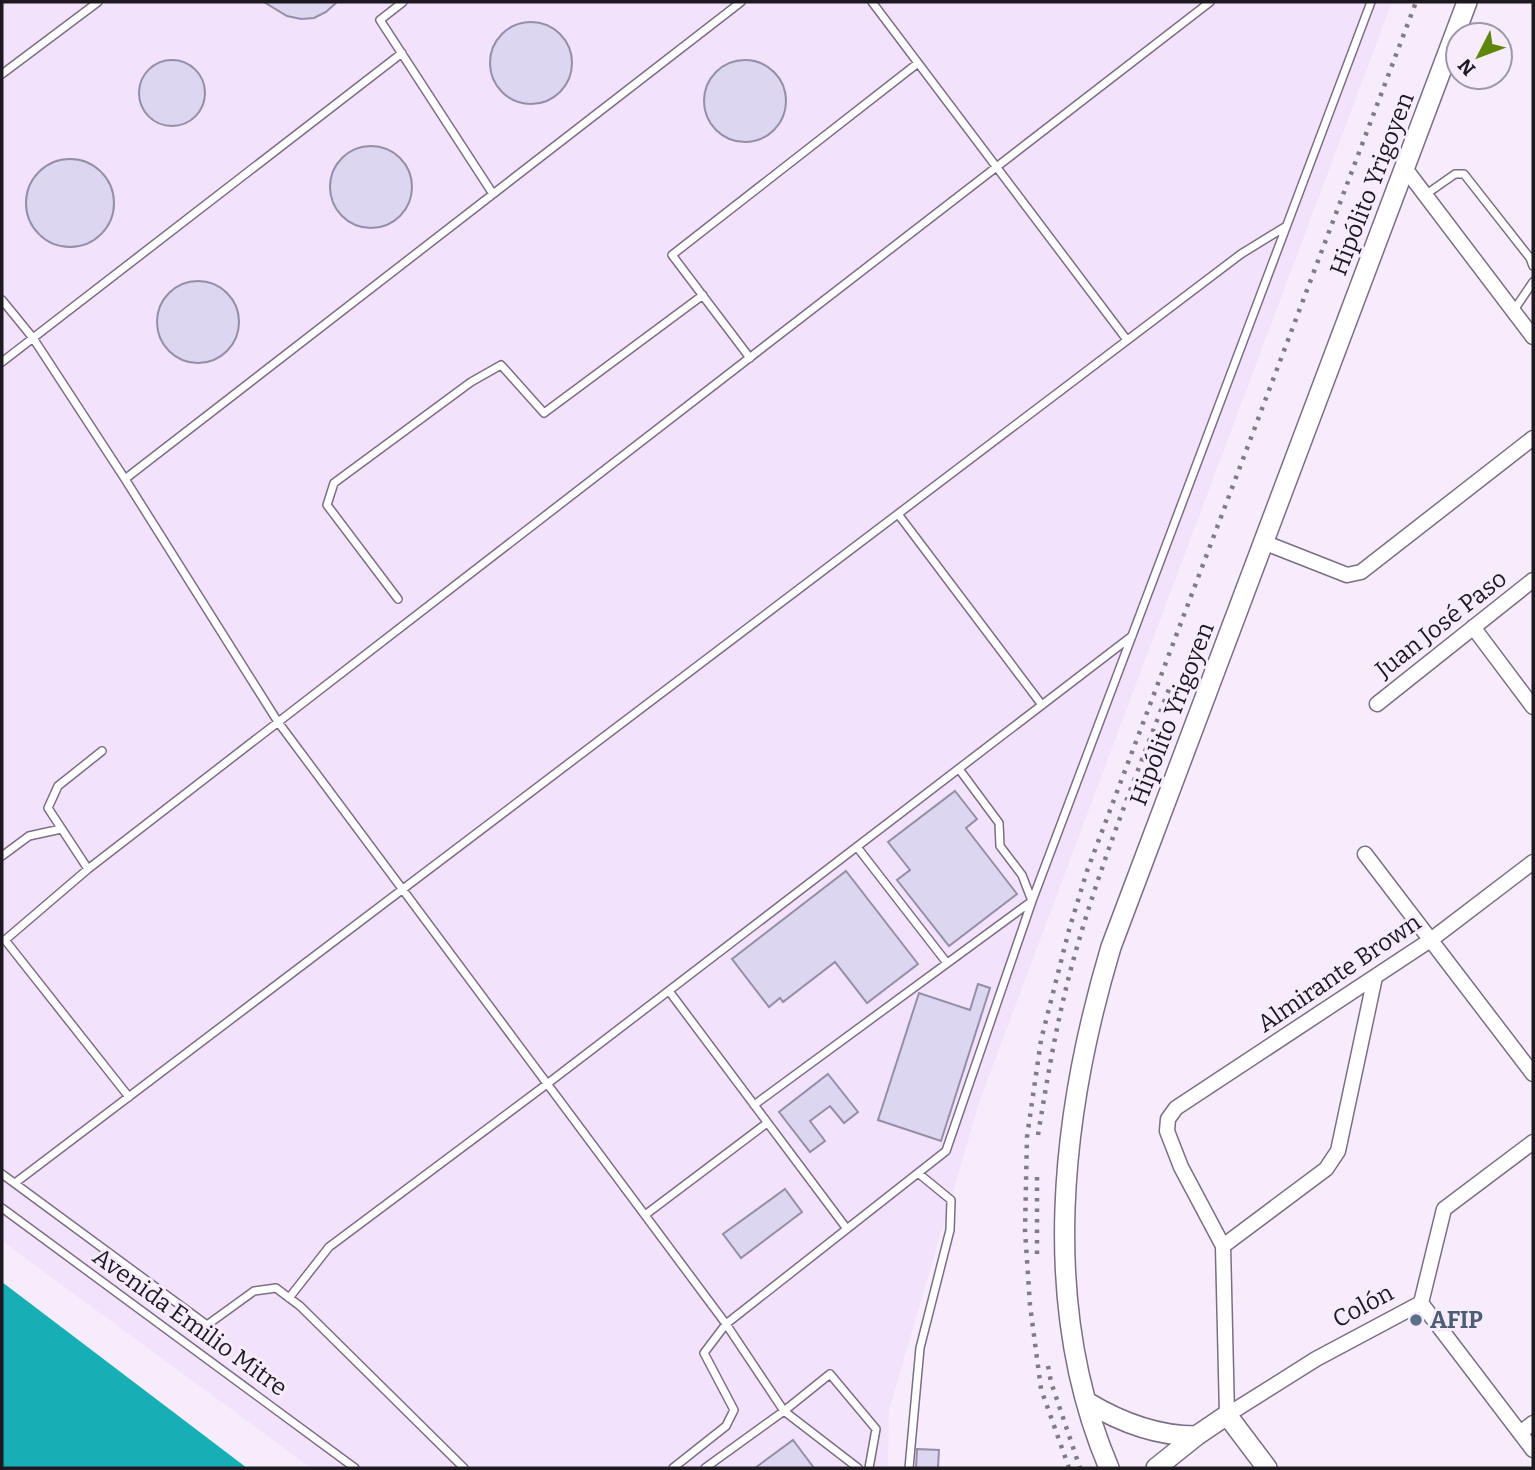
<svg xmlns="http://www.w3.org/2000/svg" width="1535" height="1470" viewBox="0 0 1535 1470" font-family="Bitter,serif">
	<rect width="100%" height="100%" fill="#f7ecfc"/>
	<path fill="#f3e2fc" d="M 2,2 L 1392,2 L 980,1100 L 889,1410 L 888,1468 L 311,1468 L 2,1241 Z"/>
	<path fill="#16afb6" d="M 2,1282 L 247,1468 L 2,1468 Z"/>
	<path fill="#dcd6f1" stroke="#948ea7" stroke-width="2" d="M 264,2 L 337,2 L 326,12 L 314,18 L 301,19 L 287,16 Z
		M490 63a41 41 0 1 1 82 0a41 41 0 1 1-82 0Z
		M139 93a33 33 0 1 1 66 0a33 33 0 1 1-66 0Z
		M704 101a41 41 0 1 1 82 0a41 41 0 1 1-82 0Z
		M330 187a41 41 0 1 1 82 0a41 41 0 1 1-82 0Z
		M26 203a44 44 0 1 1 88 0a44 44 0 1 1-88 0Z
		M157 322a41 41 0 1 1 82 0a41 41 0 1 1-82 0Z
		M 955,791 L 977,819 L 966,828 L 1017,894 L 949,946 L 897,880 L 910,870 L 888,842 Z
		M 846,871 L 918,964 L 867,1003 L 835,962 L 783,1002 L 780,998 L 769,1007 L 732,959 Z
		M 978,984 L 990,988 L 941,1141 L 878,1120 L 919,993 L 970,1010 Z
		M 828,1074 L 858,1112 L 844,1123 L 830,1106 L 810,1121 L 825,1141 L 810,1152 L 779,1112 Z
		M 785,1189 L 802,1212 L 741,1258 L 723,1234 Z
		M 793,1440 L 814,1468 L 755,1468 Z
		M 917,1449 L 939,1450 L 938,1468 L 916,1468 Z"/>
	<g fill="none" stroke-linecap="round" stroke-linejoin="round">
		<defs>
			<path id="lane" d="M 403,2 L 380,20 L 493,194
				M 872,2 L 1127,340
				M 2,74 L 98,2
				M 1425,195 L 1455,174 L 1464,174 L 1530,258 L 1533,266
				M 2,300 L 33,338 L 125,479 L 278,722 L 726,1324 L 784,1411 L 705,1468
				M 1514,310 L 1533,282
				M 750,358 L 672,255 L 918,63
				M 2,362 L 402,53
				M 125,479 L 741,2
				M 898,514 L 1042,705
				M 398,599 L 327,505 L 334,483 L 471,382 L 501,365 L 544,413 L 703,295
				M 857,847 L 947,963
				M 2,856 L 29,836 L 61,829
				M 88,869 L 48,808 L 58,786 L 102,751
				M 669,991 L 847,1229
				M 129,1097 L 5,940 L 88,869 L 1210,2
				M 754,1105 L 1032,901 L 1022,875 L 1000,846 L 999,823 L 959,769
				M 2,1174 L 207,1325 L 254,1291 L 276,1288 L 300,1306 L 464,1468
				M 15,1183 L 1241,254 L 1285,227
				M 2,1208 L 355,1468
				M 645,1215 L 767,1123
				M 289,1298 L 329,1247 L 547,1084 L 1132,636
				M 673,1468 L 726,1426 L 734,1410 L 704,1353 L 726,1324 L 946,1151 L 1032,901 L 1371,2
				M 858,1468 L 784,1411 L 830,1374 L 876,1429 L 869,1468
				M 909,1468 L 920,1348 L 950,1230 L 951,1200 L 918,1173"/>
			<path id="street" d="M 1404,167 L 1533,337
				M 1263,542 L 1347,575 L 1361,572 L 1533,438
				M 1473,627 L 1533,707
				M 1377,704 L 1533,580
				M 1365,854 L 1533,1074
				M 1223,1246 L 1326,1169 L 1338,1151 L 1375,977
				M 1421,1303 L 1533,1450
				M 1227,1415 L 1223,1246 L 1181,1167 L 1167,1131 L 1168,1119 L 1176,1108 L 1432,939 L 1533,862
				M 1227,1415 L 1316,1359 L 1421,1303 L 1444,1209 L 1533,1142
				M 1520,1433 L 1533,1423"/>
			<path id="secondary" d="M 1087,1402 C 1120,1422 1157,1436 1196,1436
				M 1109,1468 C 1039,1304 1061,1114 1111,947 L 1467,2
				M 1156,1468 L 1196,1436 L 1227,1415 L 1267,1468"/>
		</defs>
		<use href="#lane" stroke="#7c6e84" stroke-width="10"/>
		<use href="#street" stroke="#7c6e84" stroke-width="17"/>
		<use href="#secondary" stroke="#7c6e84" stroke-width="22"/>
		<use href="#lane" stroke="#fff" stroke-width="7"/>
		<use href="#street" stroke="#fff" stroke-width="14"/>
		<use href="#secondary" stroke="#fff" stroke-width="19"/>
		<path stroke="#827a86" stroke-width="4.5" stroke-dasharray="3.5 7" stroke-linecap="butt" d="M 1038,1135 C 1048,1074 1058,1014 1075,954 C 1101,862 1137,773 1171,684
			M 1037,1254 L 1037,1174
			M 1048,1366 L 1051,1382 L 1080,1468
			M 1069,1468 L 1041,1389 L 1030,1305 L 1025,1230 L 1027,1137 L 1041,1040 L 1069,930 L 1087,871 L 1416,2"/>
	</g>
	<circle fill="#5c6f8a" stroke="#f7ecfc" stroke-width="2.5" cx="1416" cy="1320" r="7"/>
	<g text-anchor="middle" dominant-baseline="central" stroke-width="6" stroke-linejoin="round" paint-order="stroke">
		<g font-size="24" fill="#1e1821" stroke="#f7ecfc">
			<text transform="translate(1372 184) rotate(-69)">Hipólito Yrigoyen</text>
			<text transform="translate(1441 624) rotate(-38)">Juan José Paso</text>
			<text transform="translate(1172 714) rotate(-69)">Hipólito Yrigoyen</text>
			<text transform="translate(1339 973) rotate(-34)">Almirante Brown</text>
			<text transform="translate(1363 1306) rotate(-28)">Colón</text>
			<text transform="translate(190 1322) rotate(36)">Avenida Emilio Mitre</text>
		</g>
		<g font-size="24" font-weight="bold" fill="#4e5e75" stroke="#f7ecfc" text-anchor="start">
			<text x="1430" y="1320">AFIP</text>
		</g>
	</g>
	<rect width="1535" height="1470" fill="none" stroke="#1e1821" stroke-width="7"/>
	<g transform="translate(1479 56) rotate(228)"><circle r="33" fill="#f7ecfc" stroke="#a097a4" stroke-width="2"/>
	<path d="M0-5L12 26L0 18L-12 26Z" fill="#5f850a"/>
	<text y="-10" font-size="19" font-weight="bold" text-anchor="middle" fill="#1e1821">N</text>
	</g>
</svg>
